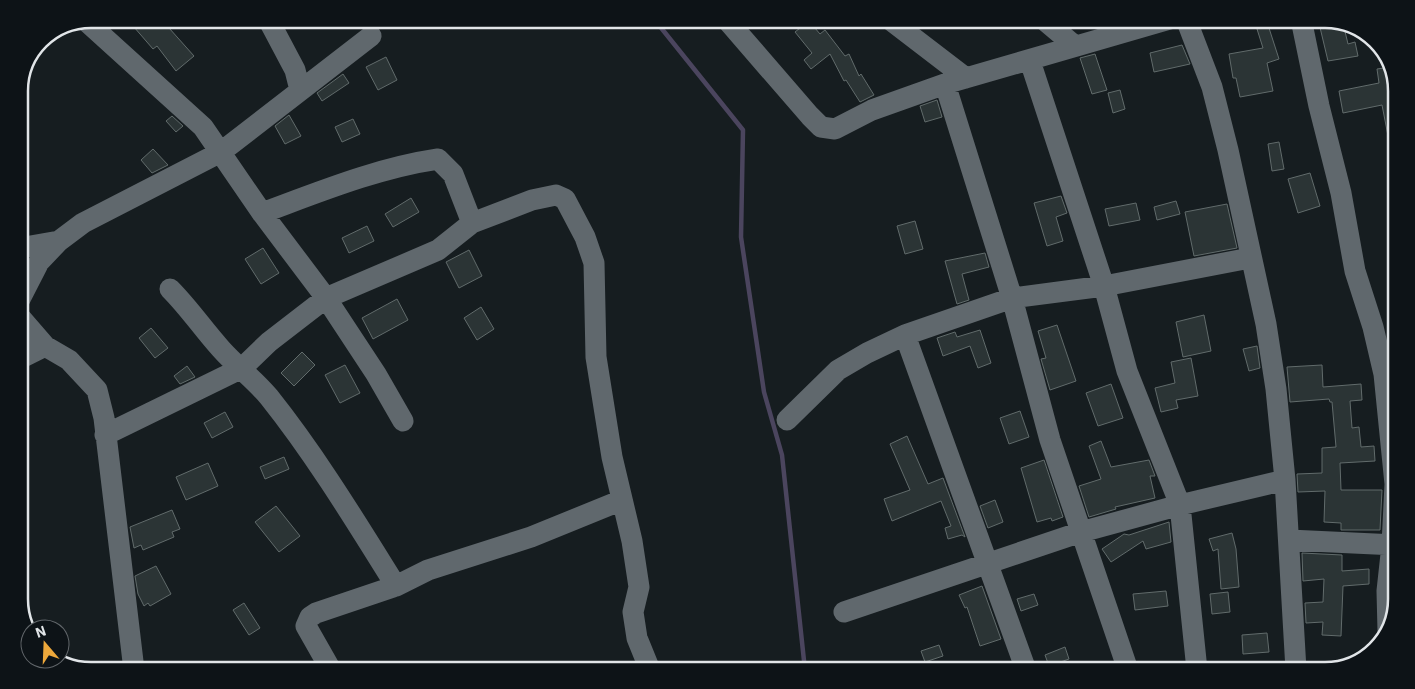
<svg xmlns="http://www.w3.org/2000/svg" width="1415" height="689" viewBox="0 0 1415 689" font-family="'IBM Plex Sans',sans-serif">
	<rect width="100%" height="100%" fill="#161d20"/>
	<g fill="none" stroke-linecap="round" stroke-linejoin="round">
		<path stroke="#4b455e" stroke-width="4.5" d="M 654,19 L 743,130 L 741,237 L 764,392 L 782,455 L 805,670"/>
	</g>
	<path fill="#2b3435" stroke="#616b6b" d="M 127,19 L 161,19 L 194,56 L 176,71 L 157,46 L 153,49 Z
		M 1318,19 L 1343,23 L 1348,44 L 1355,42 L 1358,56 L 1328,61 Z
		M 809,21 L 820,34 L 825,30 L 845,56 L 849,54 L 859,76 L 861,74 L 874,95 L 860,102 L 846,80 L 844,81 L 830,54 L 811,69 L 804,60 L 812,53 L 795,32 Z
		M 1268,25 L 1279,59 L 1267,63 L 1273,91 L 1240,97 L 1236,78 L 1233,78 L 1229,54 L 1263,48 L 1257,29 Z
		M 1182,45 L 1190,64 L 1154,72 L 1150,53 Z
		M 1095,54 L 1107,90 L 1092,94 L 1080,58 Z
		M 386,57 L 397,80 L 378,90 L 366,67 Z
		M 1390,67 L 1396,98 L 1396,146 L 1390,146 L 1382,105 L 1343,113 L 1339,91 L 1379,83 L 1377,69 Z
		M 343,74 L 349,83 L 322,101 L 317,93 Z
		M 1120,90 L 1125,109 L 1113,113 L 1108,93 Z
		M 937,100 L 942,117 L 925,122 L 920,106 Z
		M 289,115 L 301,136 L 285,144 L 275,126 Z
		M 172,116 L 183,126 L 176,132 L 166,121 Z
		M 353,119 L 360,134 L 342,142 L 335,127 Z
		M 1279,142 L 1284,169 L 1272,171 L 1268,144 Z
		M 153,149 L 168,165 L 152,173 L 141,160 Z
		M 1310,173 L 1320,206 L 1298,213 L 1288,179 Z
		M 1061,196 L 1067,213 L 1056,217 L 1063,241 L 1047,246 L 1034,203 Z
		M 411,198 L 419,212 L 393,227 L 385,214 Z
		M 1176,201 L 1180,214 L 1157,220 L 1154,207 Z
		M 1136,203 L 1140,220 L 1109,226 L 1105,209 Z
		M 1227,204 L 1237,248 L 1194,256 L 1185,212 Z
		M 915,221 L 923,249 L 905,254 L 897,226 Z
		M 367,226 L 374,241 L 349,253 L 342,238 Z
		M 263,248 L 279,273 L 261,284 L 245,259 Z
		M 469,250 L 482,276 L 459,288 L 446,262 Z
		M 985,253 L 989,267 L 962,274 L 969,300 L 957,304 L 945,261 Z
		M 397,299 L 408,320 L 373,339 L 362,318 Z
		M 481,307 L 494,329 L 477,340 L 464,318 Z
		M 1204,315 L 1211,351 L 1183,357 L 1176,322 Z
		M 1057,325 L 1076,381 L 1050,390 L 1041,359 L 1046,358 L 1038,331 Z
		M 151,328 L 168,348 L 155,358 L 139,338 Z
		M 980,330 L 991,363 L 978,368 L 970,346 L 943,356 L 937,338 L 955,332 L 957,337 Z
		M 1257,346 L 1260,368 L 1249,371 L 1243,349 Z
		M 302,352 L 315,365 L 294,386 L 281,373 Z
		M 1191,358 L 1198,396 L 1176,400 L 1178,408 L 1161,412 L 1155,388 L 1175,383 L 1171,362 Z
		M 345,365 L 360,393 L 340,403 L 325,375 Z
		M 1322,365 L 1323,387 L 1361,384 L 1362,400 L 1350,401 L 1352,428 L 1359,427 L 1361,447 L 1374,446 L 1375,461 L 1340,463 L 1341,490 L 1382,490 L 1380,530 L 1341,530 L 1341,523 L 1324,522 L 1325,491 L 1298,492 L 1297,474 L 1322,473 L 1322,448 L 1336,447 L 1332,402 L 1330,402 L 1329,399 L 1290,402 L 1287,367 Z
		M 187,366 L 195,377 L 180,384 L 174,376 Z
		M 1111,384 L 1123,418 L 1098,426 L 1086,393 Z
		M 1020,411 L 1029,437 L 1009,444 L 1000,418 Z
		M 225,412 L 233,427 L 212,438 L 204,423 Z
		M 907,436 L 928,484 L 943,478 L 965,537 L 962,535 L 948,539 L 945,528 L 951,526 L 941,501 L 892,521 L 884,499 L 910,490 L 890,444 Z
		M 1101,441 L 1111,467 L 1149,460 L 1155,476 L 1150,476 L 1155,498 L 1115,507 L 1116,509 L 1089,517 L 1079,486 L 1101,479 L 1089,446 Z
		M 284,457 L 289,469 L 265,479 L 260,467 Z
		M 1044,460 L 1063,517 L 1052,521 L 1051,518 L 1037,522 L 1021,468 Z
		M 208,463 L 218,486 L 186,500 L 176,477 Z
		M 995,500 L 1003,522 L 988,528 L 980,506 Z
		M 276,506 L 300,536 L 279,552 L 255,522 Z
		M 172,510 L 180,529 L 172,532 L 174,537 L 143,550 L 141,545 L 134,548 L 130,527 Z
		M 1169,522 L 1171,542 L 1146,549 L 1143,541 L 1111,562 L 1102,549 L 1124,534 L 1129,535 Z
		M 1232,533 L 1236,549 L 1239,587 L 1221,589 L 1218,549 L 1213,551 L 1209,539 Z
		M 1302,553 L 1342,555 L 1342,571 L 1369,569 L 1369,584 L 1343,586 L 1341,636 L 1322,635 L 1323,622 L 1306,623 L 1305,603 L 1323,602 L 1324,579 L 1303,581 Z
		M 156,566 L 171,594 L 150,606 L 148,603 L 144,606 L 138,594 L 135,576 Z
		M 982,586 L 1001,639 L 980,646 L 967,607 L 965,608 L 959,595 Z
		M 1166,591 L 1168,606 L 1135,610 L 1133,594 Z
		M 1228,592 L 1230,612 L 1212,614 L 1210,594 Z
		M 1034,594 L 1038,605 L 1021,611 L 1017,599 Z
		M 244,603 L 260,628 L 249,635 L 233,610 Z
		M 1267,633 L 1269,652 L 1243,654 L 1242,635 Z
		M 939,645 L 943,656 L 925,662 L 921,651 Z
		M 1065,647 L 1069,659 L 1049,666 L 1045,655 Z"/>
	<g fill="none" stroke-linecap="round" stroke-linejoin="round">
		<path stroke="#60686d" stroke-width="21" d="M 268,19 L 295,70 L 300,90
			M 726,19 L 810,116 L 821,127 L 835,129 L 872,110 L 945,84 L 1170,19
			M 889,19 L 966,78
			M 1043,19 L 1075,46
			M 1186,19 L 1212,87 L 1228,150 L 1266,324 L 1276,389 L 1285,480 L 1296,670
			M 1301,19 L 1319,106 L 1341,193 L 1355,271 L 1373,327 L 1384,374 L 1395,484 L 1392,545 L 1387,591 L 1388,631
			M 86,21 L 203,127 L 262,213 L 326,298 L 376,374 L 403,421
			M 1030,61 L 1104,286 L 1127,371 L 1180,505 L 1197,670
			M 945,84 L 1012,298 L 1050,440 L 1128,670
			M 262,213 C 319,192 377,168 438,159 L 453,174 L 472,223
			M 19,248 L 59,241
			M 170,289 C 189,308 203,329 221,349 C 236,366 254,379 269,397 C 316,456 356,522 396,586
			M 19,301 L 39,262 L 59,241 L 83,223 L 221,152 L 371,36
			M 19,316 L 45,346 L 69,360 L 97,390 L 104,418 L 134,670
			M 905,335 L 1026,670
			M 19,359 L 45,346
			M 787,420 L 838,370 L 867,353 L 905,335 L 1012,298 L 1104,286 L 1250,258
			M 105,435 L 242,368 L 269,342 L 326,298 L 438,250 L 472,223 L 532,200 L 556,195 L 565,199 L 585,237 L 594,263 L 596,357 L 612,457 L 632,541 L 639,587 L 633,612 L 637,638 L 650,670
			M 1289,540 L 1396,545
			M 844,612 L 1081,532 L 1180,505 L 1285,480
			M 331,670 L 306,626 L 310,617 L 316,613 L 396,586 L 428,570 L 531,537 L 622,500"/>
	</g>
	<path d="M0 0H1415V689H0ZM91 28H1325A63 63 0 0 1 1388 91V599A63 63 0 0 1 1325 662H91A63 63 0 0 1 28 599V91A63 63 0 0 1 91 28Z" fill="#0d1317" fill-rule="evenodd"/>
	<path fill="none" stroke="#e1e5e8" stroke-width="2.5" d="M91 28H1325A63 63 0 0 1 1388 91V599A63 63 0 0 1 1325 662H91A63 63 0 0 1 28 599V91A63 63 0 0 1 91 28Z"/>
	<g transform="translate(45 644) rotate(341)"><circle r="24" fill="#0d1317" stroke="#62676b"/>
	<path d="M0-4L9 19L0 12L-9 19Z" fill="#eda83b"/>
	<text y="-8" font-size="14" font-weight="bold" text-anchor="middle" fill="#e1e5e8">N</text>
	</g>
</svg>
